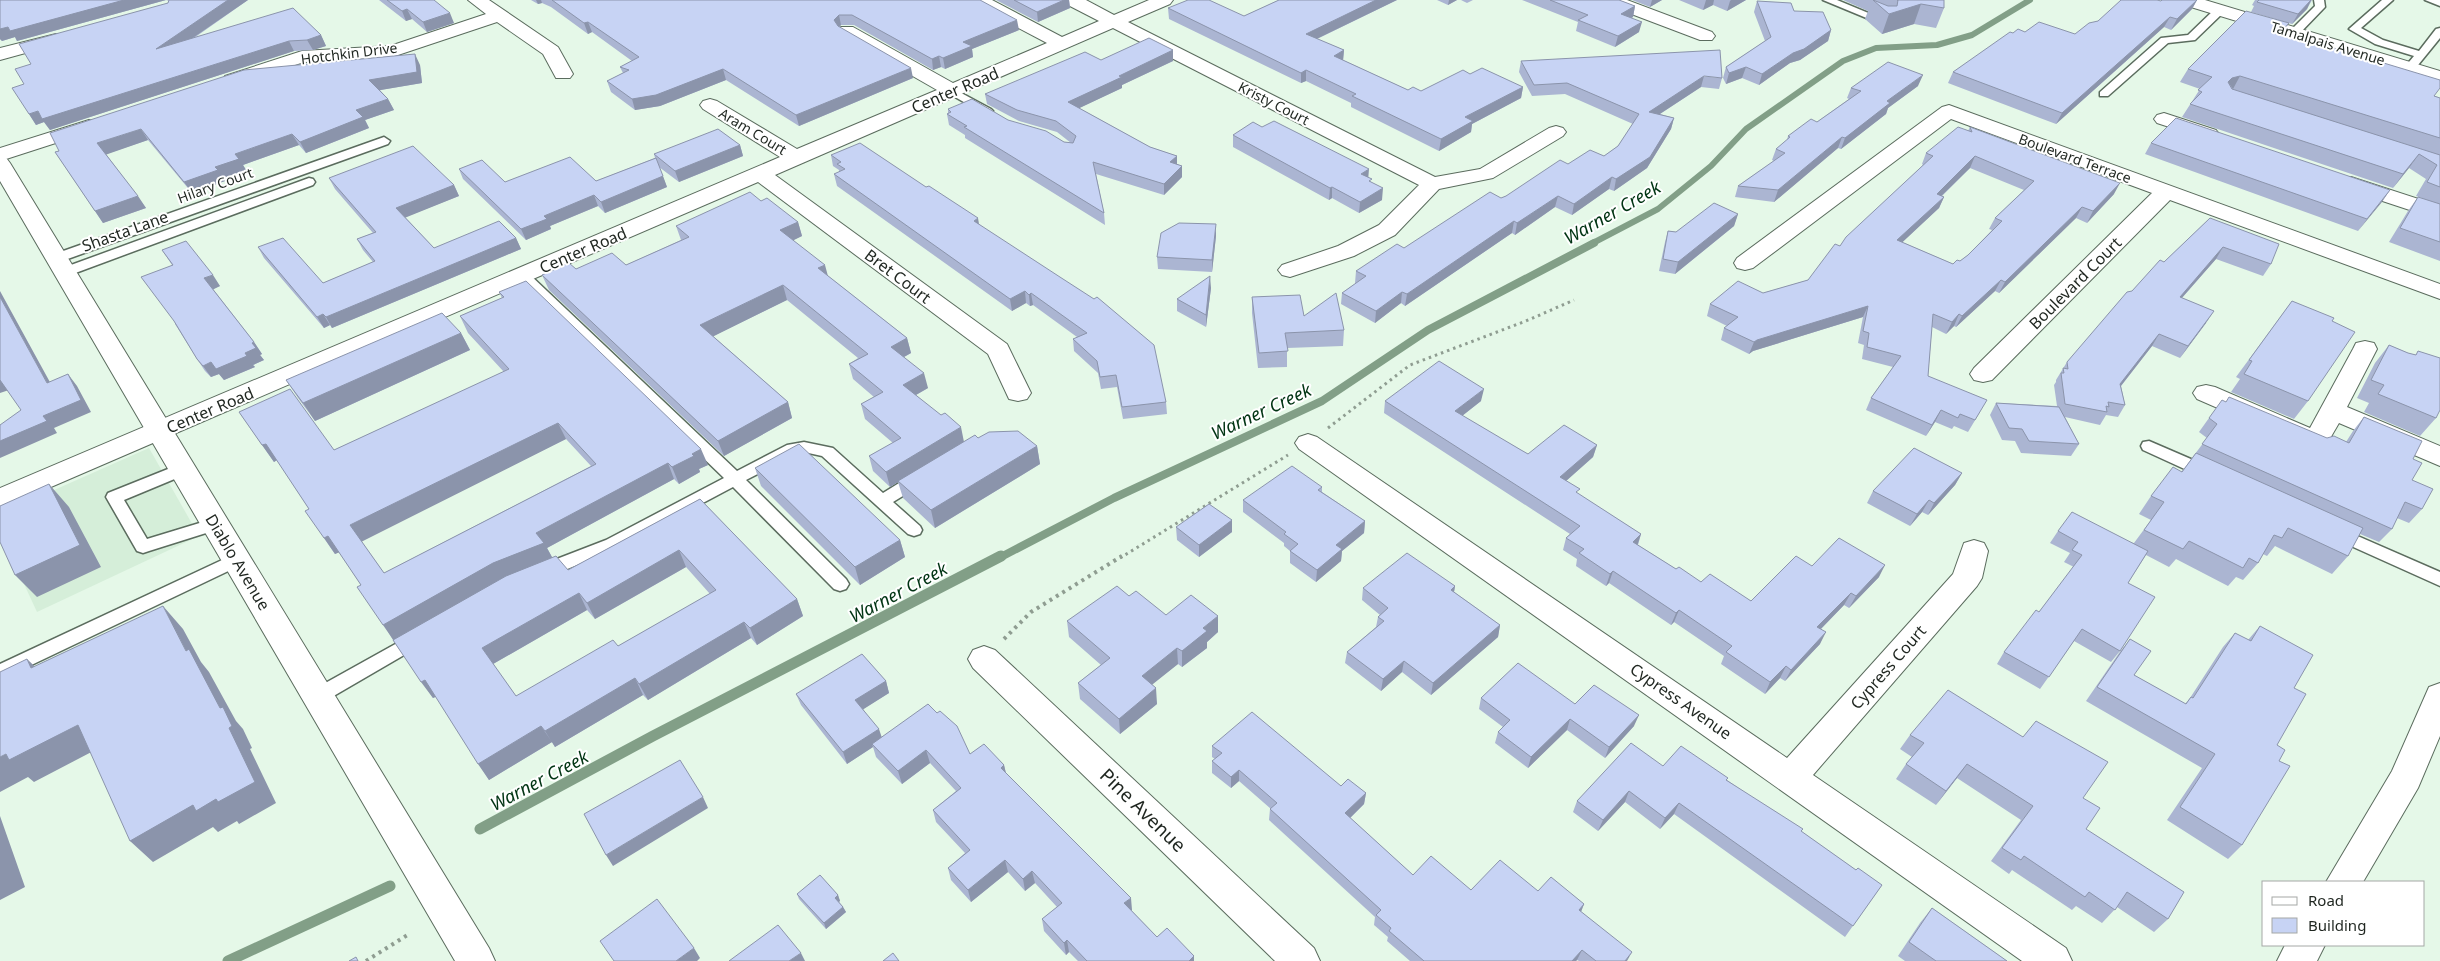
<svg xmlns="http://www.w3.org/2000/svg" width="2440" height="961" viewBox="0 0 2440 961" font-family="'Noto Sans',sans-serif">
	<rect width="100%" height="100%" fill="#e5f8e8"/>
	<path fill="#d5eed9" d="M 149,448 L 199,536 L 37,612 L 0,532 L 0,514 Z"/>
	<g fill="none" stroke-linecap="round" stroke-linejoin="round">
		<path stroke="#829f87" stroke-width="6" d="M 1591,244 L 1658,209 L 1711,166 L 1746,129 L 1843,61 L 1876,48 L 1937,45 L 1972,35 L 2030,0"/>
		<path stroke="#829f87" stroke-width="8" d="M 999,558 L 1114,498 L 1322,401 L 1428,330 L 1594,243"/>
		<path stroke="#829f87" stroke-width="11" d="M 480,829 L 653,736 L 1001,556
			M 228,961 L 390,886"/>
		<defs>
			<path id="lane" d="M 1823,0 L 1837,0 L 1890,22 L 1889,24 L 1881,24 Z
				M 2314,0 L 2324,0 L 2325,7 L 2298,35 L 2290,35 L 2290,31 L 2315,6 Z
				M 2382,0 L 2393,0 L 2361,28 L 2383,40 L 2419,51 L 2436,29 L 2440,28 L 2440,38 L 2414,70 L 2410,71 L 2404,68 L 2414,56 L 2375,44 L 2349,29 Z
				M 2425,0 L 2440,0 L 2440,6 Z
				M 2220,7 L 2225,10 L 2224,12 L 2195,40 L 2168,43 L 2108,96 L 2100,96 L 2100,92 L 2161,38 L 2188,35 L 2216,8 Z
				M 952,88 L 991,109 L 993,111 L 987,115 L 983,113 L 948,93 L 948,89 Z
				M 384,137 L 390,141 L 388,144 L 62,261 L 57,262 L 50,258 L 52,255 Z
				M 309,178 L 313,179 L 315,182 L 313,185 L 70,275 L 60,275 L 58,272 L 60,269 Z
				M 523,272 L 528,273 L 737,471 L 787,445 L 804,442 L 833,448 L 883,493 L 912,475 L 924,475 L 926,479 L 924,483 L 893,502 L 920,526 L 922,530 L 920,534 L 914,536 L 908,534 L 822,456 L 804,452 L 797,454 L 746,480 L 846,579 L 849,584 L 846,589 L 840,591 L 834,589 L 733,487 L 618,548 L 548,577 L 542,579 L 536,577 L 533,572 L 536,567 L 606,540 L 724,478 L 518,279 L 516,276 Z
				M 2149,441 L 2214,469 L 2216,473 L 2214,477 L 2202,477 L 2143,450 L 2141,446 L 2143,442 Z
				M 183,463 L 189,465 L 191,469 L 189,473 L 124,500 L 147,539 L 216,518 L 222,520 L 224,524 L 222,528 L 149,551 L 143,553 L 137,551 L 106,497 L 108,493 Z
				M 2337,527 L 2440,572 L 2440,586 L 2331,537 L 2329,533 L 2331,529 Z
				M 237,553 L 243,554 L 246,559 L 243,564 L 0,680 L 0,664 Z
				M 417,632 L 423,634 L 426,639 L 423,644 L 325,701 L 318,704 L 311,701 L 309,696 L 311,691 Z"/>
			<path id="street" d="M 468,0 L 489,0 L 558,47 L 573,74 L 570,78 L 556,78 L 543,54 L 497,22 L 392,57 L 304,62 L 232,86 L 225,84 L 222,80 L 225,76 L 302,51 L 390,46 L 486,14 Z
				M 970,0 L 992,0 L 1062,37 L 1099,21 L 1066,4 L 1063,0 L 1086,0 L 1114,15 L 1149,0 L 1173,0 L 1170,4 L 1128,22 L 1435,177 L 1480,169 L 1549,128 L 1556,126 L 1563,128 L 1566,132 L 1563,136 L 1493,178 L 1439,189 L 1395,235 L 1354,256 L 1290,277 L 1282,275 L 1278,270 L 1282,265 L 1338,246 L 1379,225 L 1419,185 L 1113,28 L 775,175 L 1007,344 L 1031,393 L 1027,399 L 1018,401 L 1009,399 L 988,354 L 758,182 L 0,509 L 0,488 L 780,157 L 703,109 L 700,105 L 703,101 L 710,99 L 717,101 L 797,149 L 937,90 L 841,35 L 838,31 L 841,27 L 853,27 L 953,83 L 1047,43 L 973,4 Z
				M 1602,0 L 1627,0 L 1712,32 L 1715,36 L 1712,40 L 1700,40 L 1605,4 Z
				M 56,34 L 62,35 L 65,39 L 62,43 L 0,60 L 0,48 Z
				M 1949,105 L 2440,284 L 2440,299 L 2170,200 L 1992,380 L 1983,382 L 1974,380 L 1970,374 L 1974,368 L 2152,193 L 1951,119 L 1753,268 L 1745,270 L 1737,268 L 1734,263 L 1737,258 L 1942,107 Z
				M 2164,113 L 2216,130 L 2219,134 L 2216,138 L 2209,140 L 2157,123 L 2154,119 L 2157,115 Z
				M 89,120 L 96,122 L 99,126 L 96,130 L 0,161 L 0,148 Z
				M 2351,177 L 2440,206 L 2440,220 L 2343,188 L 2340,183 L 2343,178 Z
				M 2365,341 L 2374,343 L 2377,349 L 2347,407 L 2440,446 L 2440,466 L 2339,423 L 2325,447 L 2316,450 L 2307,447 L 2197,399 L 2193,393 L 2197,387 L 2206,385 L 2215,387 L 2310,428 L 2353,349 L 2356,343 Z
				M 1308,434 L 1317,437 L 1787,758 L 1953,574 L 1964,543 L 1974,540 L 1984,543 L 1988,551 L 1982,578 L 1977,586 L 1813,775 L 2066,948 L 2072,961 L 2022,961 L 1299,449 L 1295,443 L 1299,437 Z
				M 984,646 L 995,650 L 1314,948 L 1320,961 L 1275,961 L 973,668 L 968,659 L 973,650 Z"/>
			<path id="secondary" d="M 2178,0 L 2205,0 L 2440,71 L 2440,83 L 2181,4 Z
				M 0,157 L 7,159 L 10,163 L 489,948 L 495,961 L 455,961 L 0,181 Z
				M 2440,683 L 2440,736 L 2418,788 L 2363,882 L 2326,882 L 2392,771 L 2429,687 Z
				M 2285,945 L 2325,945 L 2317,961 L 2277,961 Z"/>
		</defs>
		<use href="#lane" stroke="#5b6c5e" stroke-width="3"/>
		<use href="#street" stroke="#5b6c5e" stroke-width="2"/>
		<use href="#secondary" stroke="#5b6c5e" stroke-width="2"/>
		<path stroke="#8f9d91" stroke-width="3" stroke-dasharray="2.5 4" stroke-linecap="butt" d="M 1328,428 L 1410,365 L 1526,321 L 1574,300
			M 1120,558 L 1288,455"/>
		<path stroke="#8f9d91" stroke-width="4" stroke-dasharray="3 4.5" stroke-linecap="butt" d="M 1004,639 L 1031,612 L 1122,556
			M 366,961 L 409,934"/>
		<use href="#lane" fill="#fff" fill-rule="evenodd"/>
		<use href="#street" fill="#fff" fill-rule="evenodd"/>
		<use href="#secondary" fill="#fff" fill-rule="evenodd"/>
	</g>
	<path fill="#abb5d2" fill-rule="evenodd" d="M 0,0 L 248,0 L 194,38 L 321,35 L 326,46 L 313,50 L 294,51 L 50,130 L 44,122 L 36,125 L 29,114 L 24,84 L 31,64 L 168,3 L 169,1 L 166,0 L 17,41 L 15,37 L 2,41 L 0,39 Z
		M 379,0 L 434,0 L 454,23 L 427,32 L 412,19 L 406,21 Z
		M 531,0 L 980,0 L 1019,30 L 972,49 L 973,57 L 945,69 L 941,67 L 933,70 L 854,25 L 841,25 L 839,27 L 913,78 L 799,126 L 726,80 L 660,106 L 635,110 L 611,92 L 607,81 L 623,73 L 620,67 L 632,61 L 592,32 L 588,34 L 551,7 L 542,3 L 538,4 Z
		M 996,0 L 1069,0 L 1070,8 L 1038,22 Z
		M 1279,0 L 1397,0 L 1317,39 L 1344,50 L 1343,60 L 1408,90 L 1421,91 L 1470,74 L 1523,87 L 1521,98 L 1472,124 L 1471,132 L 1439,151 L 1351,107 L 1351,103 L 1306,81 L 1301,83 L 1169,19 L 1168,8 L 1244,16 Z
		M 1437,0 L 1457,0 L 1448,5 Z
		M 1461,0 L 1473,0 L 1467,3 Z
		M 1522,0 L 1619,0 L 1635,6 L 1633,17 L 1631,18 L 1639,32 L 1615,47 L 1576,31 L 1578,22 Z
		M 1632,0 L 1662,0 L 1650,7 Z
		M 1679,0 L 1746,0 L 1727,11 L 1713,5 L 1703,10 Z
		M 1843,0 L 1944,0 L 1944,8 L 1936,28 L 1914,24 L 1882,34 L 1865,19 L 1868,11 Z
		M 2162,0 L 2197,0 L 2192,9 L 2171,30 L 2164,27 L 2056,124 L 1948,83 L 1953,72 L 2013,33 L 2025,32 L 2075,34 L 2098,21 L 2161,1 Z
		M 2255,0 L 2312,0 L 2307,9 L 2292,24 L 2251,12 L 2254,6 L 2252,5 Z
		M 1757,1 L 1794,11 L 1831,30 L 1828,41 L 1800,60 L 1790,63 L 1759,85 L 1742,78 L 1726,84 L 1723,78 L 1726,67 L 1765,41 L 1754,12 Z
		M 2283,32 L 2440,98 L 2440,261 L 2389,242 L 2408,211 L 2418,197 L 2422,198 L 2416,196 L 2426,179 L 2409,168 L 2393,188 L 2182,117 L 2200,89 L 2180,82 L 2188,69 Z
		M 1173,50 L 1173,61 L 1122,85 L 1122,88 L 1079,108 L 1150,147 L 1177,156 L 1177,164 L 1182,166 L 1182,177 L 1164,195 L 1096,174 L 1104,213 L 1105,225 L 965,138 L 965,135 L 949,125 L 947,114 L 948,113 L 948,109 L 1008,120 L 1064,142 L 1071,143 L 1057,132 L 1019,121 L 987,104 L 985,94 Z
		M 1521,61 L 1722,78 L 1719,89 L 1701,87 L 1660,114 L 1674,118 L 1671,129 L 1647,168 L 1614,191 L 1609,189 L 1572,215 L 1555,207 L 1515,235 L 1512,233 L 1405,306 L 1401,303 L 1375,323 L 1341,304 L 1342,293 L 1356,283 L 1355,283 L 1356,271 L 1404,248 L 1501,198 L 1506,196 L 1568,164 L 1604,156 L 1618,146 L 1633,124 L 1565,94 L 1532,96 L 1519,72 Z
		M 420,65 L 422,83 L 380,90 L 388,99 L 394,110 L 365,120 L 369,128 L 306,153 L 299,145 L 243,165 L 246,170 L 223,178 L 225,181 L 192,193 L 148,140 L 106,154 L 146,208 L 103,223 L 55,152 Z
		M 1918,86 L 1888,108 L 1886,114 L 1841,149 L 1838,148 L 1774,202 L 1735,197 L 1738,186 L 1774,161 L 1772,160 L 1776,149 L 1787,140 L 1788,136 L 1817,122 L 1849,99 L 1847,98 L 1851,88 Z
		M 1970,127 L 2114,194 L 2087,223 L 2076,218 L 1999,293 L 1995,291 L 1956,327 L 1954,326 L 1946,334 L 1932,327 L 1928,376 L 1980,412 L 1968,432 L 1954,426 L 1952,429 L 1935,422 L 1926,436 L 1866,410 L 1871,398 L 1893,367 L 1862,359 L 1864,345 L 1858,343 L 1863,317 L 1753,351 L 1749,354 L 1721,340 L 1724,328 L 1727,326 L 1707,316 L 1710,304 L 1763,293 L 1808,280 L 1840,246 L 1923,165 L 1922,164 L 1926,153 L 1968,131 ZM 1970,168 L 2024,190 L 1995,218 L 1989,229 L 1992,230 L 1968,255 L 1960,261 L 1953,264 L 1902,242 L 1939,208 L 1944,197 L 1942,196 Z
		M 1233,135 L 1368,177 L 1382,200 L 1359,213 L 1332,198 L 1329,200 L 1233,147 Z
		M 2151,143 L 2390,190 L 2358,231 L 2145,154 Z
		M 740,145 L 743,156 L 679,182 L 659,167 L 667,187 L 605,213 L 598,206 L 550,226 L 551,229 L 526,240 L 463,179 L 459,169 L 505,182 L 596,181 L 655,158 L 654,154 Z
		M 831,155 L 979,224 L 1166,402 L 1167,414 L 1123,419 L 1117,387 L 1101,389 L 1098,373 L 1074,351 L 1073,339 L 1077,337 L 1033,305 L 1030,306 L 1026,303 L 1012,311 L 837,186 L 834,174 L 839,172 L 839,170 L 833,166 Z
		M 329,178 L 454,185 L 459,196 L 405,217 L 434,248 L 516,238 L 521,249 L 332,328 L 330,325 L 324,328 L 264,258 L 258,247 L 323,283 L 373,262 L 363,250 L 357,239 L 373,233 L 335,189 Z
		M 761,201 L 798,222 L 802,236 L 793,240 L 828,276 L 907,338 L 911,353 L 904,357 L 928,388 L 916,395 L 964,442 L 978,438 L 1037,446 L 1040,464 L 935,528 L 903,498 L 898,482 L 890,487 L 873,471 L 869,456 L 893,443 L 865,419 L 861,404 L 874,397 L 853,379 L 849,364 L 858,358 L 787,300 L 713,336 L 788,402 L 792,418 L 724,456 L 549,290 L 542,275 L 576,269 L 626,265 L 681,240 L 676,226 Z
		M 1738,214 L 1734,226 L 1675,274 L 1659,271 L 1665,242 L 1668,231 L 1676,232 Z
		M 2210,218 L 2271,264 L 2263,276 L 2216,259 L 2182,298 L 2206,323 L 2180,358 L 2152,346 L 2121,386 L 2125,405 L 2118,417 L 2106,415 L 2100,425 L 2065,417 L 2079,444 L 2071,456 L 2021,453 L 2015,441 L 2002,440 L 1990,415 L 1996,403 L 2057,406 L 2054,385 L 2056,382 L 2056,380 L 2067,362 L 2132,291 L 2164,262 Z
		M 1216,236 L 1212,272 L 1158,269 L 1157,257 Z
		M 162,250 L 220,286 L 213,289 L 254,342 L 262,354 L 260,355 L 264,360 L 253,365 L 255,367 L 224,380 L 219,374 L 211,377 L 205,371 L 197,359 L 175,324 L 172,265 Z
		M 1211,288 L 1206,327 L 1177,311 L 1177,299 Z
		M 499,292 L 708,465 L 699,469 L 700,472 L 679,484 L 674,479 L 547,548 L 552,557 L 568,570 L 700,499 L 797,599 L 803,616 L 757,645 L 751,638 L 648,700 L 643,695 L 555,747 L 552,742 L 489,780 L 436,697 L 433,698 L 393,640 L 361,585 L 339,552 L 335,554 L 324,538 L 309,509 L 277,460 L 274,462 L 239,412 L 334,450 L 504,372 L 468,333 L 460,316 L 502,298 ZM 566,439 L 591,466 L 384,573 L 361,541 ZM 686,567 L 710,594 L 618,646 L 516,696 L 493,664 L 587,610 L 595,619 Z
		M 1252,297 L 1304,316 L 1344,330 L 1343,346 L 1287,348 L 1287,367 L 1258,368 L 1252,313 Z
		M 2292,301 L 2332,321 L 2308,401 L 2294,419 L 2231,392 L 2240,379 L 2236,377 Z
		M 461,333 L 470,350 L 315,421 L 298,398 L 286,380 Z
		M 2389,345 L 2408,353 L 2416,355 L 2418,351 L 2436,418 L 2420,436 L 2364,412 L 2369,403 L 2357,398 L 2375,363 Z
		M 1385,401 L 1481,401 L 1462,416 L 1521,450 L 1528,454 L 1597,445 L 1593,457 L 1566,481 L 1578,494 L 1641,534 L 1638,545 L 1676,569 L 1701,582 L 1751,601 L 1812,566 L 1879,577 L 1849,608 L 1844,605 L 1821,629 L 1820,644 L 1785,681 L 1780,678 L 1765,694 L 1721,664 L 1724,656 L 1674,622 L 1671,625 L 1609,583 L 1606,586 L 1576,566 L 1577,559 L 1563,550 L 1566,538 L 1570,534 L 1384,413 Z
		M 2364,417 L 2413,459 L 2412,480 L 2422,509 L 2409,523 L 2397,518 L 2392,529 L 2379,542 L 2360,534 L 2348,556 L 2332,574 L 2275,546 L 2267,556 L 2263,554 L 2258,563 L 2243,580 L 2236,577 L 2228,586 L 2176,559 L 2169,567 L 2146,555 L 2128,583 L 2120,651 L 2111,662 L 2074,641 L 2040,689 L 1997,664 L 2004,652 L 2039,612 L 2074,567 L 2064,562 L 2070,553 L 2050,543 L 2058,531 L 2134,543 L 2151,520 L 2139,514 L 2151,496 L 2183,470 L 2207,438 L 2199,432 L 2209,418 L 2346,442 L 2353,431 Z
		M 755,468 L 900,540 L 905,557 L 860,585 L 761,486 Z
		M 1962,473 L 1955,485 L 1928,515 L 1922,512 L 1910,526 L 1867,503 L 1873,491 Z
		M 1322,487 L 1322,492 L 1365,521 L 1364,533 L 1342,551 L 1341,561 L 1316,582 L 1290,563 L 1290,551 L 1284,546 L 1284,543 L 1243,512 L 1243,500 Z
		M 1232,520 L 1232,532 L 1199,557 L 1177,540 L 1176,527 Z
		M 1455,586 L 1454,592 L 1500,625 L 1498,637 L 1431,695 L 1402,672 L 1381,691 L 1345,663 L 1347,652 L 1376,627 L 1378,617 L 1380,615 L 1362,600 L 1363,588 Z
		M 1129,596 L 1166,615 L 1218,632 L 1207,642 L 1207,648 L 1182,667 L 1178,664 L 1152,684 L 1157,704 L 1120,734 L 1080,699 L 1078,683 L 1101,665 L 1069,637 L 1067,621 Z
		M 2260,626 L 2294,688 L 2277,745 L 2279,761 L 2242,845 L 2228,859 L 2167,820 L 2202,768 L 2086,701 L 2119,653 L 2130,639 L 2134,675 L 2185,704 L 2190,698 L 2223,647 L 2235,633 L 2248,640 Z
		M 886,681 L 889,693 L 863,709 L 881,737 L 970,754 L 1004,765 L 1006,773 L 1132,910 L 1131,910 L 1157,937 L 1194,956 L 1194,961 L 1078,961 L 1069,952 L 1066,955 L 1044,931 L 1042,919 L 1057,907 L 1035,883 L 1025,891 L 1008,872 L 971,902 L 951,880 L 948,868 L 965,853 L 936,822 L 933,810 L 956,791 L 930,763 L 902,784 L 876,757 L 873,747 L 847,764 L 801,705 L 796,694 Z
		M 1481,698 L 1575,704 L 1634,726 L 1605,758 L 1567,730 L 1528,768 L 1495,743 L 1498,732 L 1503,727 L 1479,709 Z
		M 1910,735 L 2083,798 L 2086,829 L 2168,919 L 2154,932 L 2117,907 L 2102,923 L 2076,906 L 2072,910 L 2012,870 L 2009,874 L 1991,861 L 2021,820 L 1957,778 L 1936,805 L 1896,779 L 1906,764 L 1912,757 L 1900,749 Z
		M 1212,746 L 1366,793 L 1364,804 L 1350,818 L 1413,875 L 1471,890 L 1538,891 L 1584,904 L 1581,912 L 1627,961 L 1579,961 L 1577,960 L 1576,961 L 1410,961 L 1387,941 L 1388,937 L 1374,925 L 1375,917 L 1269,820 L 1270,809 L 1271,809 L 1239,781 L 1231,788 L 1212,773 L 1212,761 L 1215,759 L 1212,757 Z
		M 1663,766 L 1727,780 L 1856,870 L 1882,885 L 1845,937 L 1674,814 L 1660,829 L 1625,802 L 1598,831 L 1573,812 L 1577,801 Z
		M 797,894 L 838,895 L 840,901 L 839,902 L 843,907 L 846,912 L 826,929 L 799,899 Z
		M 1932,908 L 2007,961 L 1905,961 L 1898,956 L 1920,923 Z"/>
	<path fill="#8b94ab" d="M 124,0 L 166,0 L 17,41 L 15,37 L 2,41 L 0,39 L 0,29 Z
		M 228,0 L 248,0 L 162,59 L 156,49 Z
		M 536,0 L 541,0 L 542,3 L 538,4 Z
		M 1064,0 L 1069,0 L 1070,8 L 1038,22 L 1037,12 Z
		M 1376,0 L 1397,0 L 1306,44 L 1306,34 Z
		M 1449,0 L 1457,0 L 1448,5 Z
		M 1652,0 L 1662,0 L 1650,7 Z
		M 1706,0 L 1714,0 L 1713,5 L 1703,10 Z
		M 1731,0 L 1746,0 L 1727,11 L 1730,1 Z
		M 2197,0 L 2192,9 L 2171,30 L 2177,19 Z
		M 2311,0 L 2307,9 L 2292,24 L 2298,14 Z
		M 1921,4 L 1914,24 L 1882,34 L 1889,14 Z
		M 1635,6 L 1633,17 L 1619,25 L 1621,14 Z
		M 407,9 L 412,19 L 406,21 L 402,11 Z
		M 450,13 L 454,23 L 427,32 L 423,22 Z
		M 839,15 L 841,25 L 836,31 L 834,20 Z
		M 2170,17 L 2164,27 L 2056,124 L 2062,113 Z
		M 1017,20 L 1019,30 L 972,49 L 973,57 L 945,69 L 943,58 L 963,42 Z
		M 588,22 L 592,32 L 588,34 L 584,23 Z
		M 1642,22 L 1639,32 L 1615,47 L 1618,36 Z
		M 2289,23 L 2281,36 L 2281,32 Z
		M 1831,30 L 1828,41 L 1800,60 L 1790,63 L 1759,85 L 1762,74 L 1793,53 Z
		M 321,35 L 326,46 L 313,50 L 307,40 Z
		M 289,41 L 294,51 L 50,130 L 44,122 L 36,125 L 29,114 Z
		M 1173,50 L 1173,61 L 1122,85 L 1122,88 L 1069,113 L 1068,102 L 1119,76 Z
		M 1344,50 L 1343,61 L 1334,56 Z
		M 415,54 L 420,65 L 422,83 L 375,91 L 369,80 Z
		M 939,56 L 941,67 L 933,70 L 932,59 Z
		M 1746,67 L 1742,78 L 1726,84 L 1729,73 Z
		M 911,68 L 913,78 L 799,126 L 796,115 Z
		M 723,69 L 726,80 L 660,106 L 635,110 L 632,99 Z
		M 1306,70 L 1306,81 L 1301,83 L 1301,73 Z
		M 1923,75 L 1918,86 L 1888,108 L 1886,114 L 1841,149 L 1845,138 L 1887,101 Z
		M 1704,76 L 1701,87 L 1646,123 L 1649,112 Z
		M 2240,76 L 2233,89 L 2228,82 L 2232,78 Z
		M 1523,87 L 1521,98 L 1472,124 L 1471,132 L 1439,151 L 1441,139 L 1465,117 Z
		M 388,99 L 394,110 L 365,120 L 369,128 L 306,153 L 300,142 L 356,110 Z
		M 1674,118 L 1671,129 L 1647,168 L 1614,191 L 1616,179 Z
		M 141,129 L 148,140 L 105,155 L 97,143 Z
		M 292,134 L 299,145 L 243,165 L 246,170 L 223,178 L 225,181 L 192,193 L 184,182 L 215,167 L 235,154 Z
		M 1842,137 L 1838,148 L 1774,202 L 1778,190 Z
		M 740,145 L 743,156 L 679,182 L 675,171 Z
		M 2419,154 L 2409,168 L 2393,188 L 2403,174 Z
		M 1177,156 L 1177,167 L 1170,162 Z
		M 1975,156 L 1970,168 L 1932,205 L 1937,194 Z
		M 1182,166 L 1182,177 L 1164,195 L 1164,184 Z
		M 1369,169 L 1368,181 L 1361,174 Z
		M 663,176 L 667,187 L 605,213 L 601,202 Z
		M 1612,177 L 1609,189 L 1572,215 L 1574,204 Z
		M 2120,183 L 2114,194 L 2087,223 L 2093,211 Z
		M 454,185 L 459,196 L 402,219 L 396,208 Z
		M 1332,187 L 1332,198 L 1329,200 L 1330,188 Z
		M 1383,188 L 1382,200 L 1359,213 L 1360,202 Z
		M 2390,190 L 2382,202 L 2358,231 L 2367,219 Z
		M 594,195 L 598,206 L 550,226 L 551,229 L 526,240 L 521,229 L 544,216 Z
		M 138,196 L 146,208 L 103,223 L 95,211 Z
		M 1558,196 L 1555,207 L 1515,235 L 1517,223 Z
		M 1944,197 L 1939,208 L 1892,252 L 1897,240 Z
		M 2082,207 L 2076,218 L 1999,293 L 2005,282 Z
		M 1738,214 L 1734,226 L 1675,274 L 1678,262 Z
		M 978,218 L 980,230 L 974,221 Z
		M 1514,221 L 1512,233 L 1405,306 L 1407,294 Z
		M 798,222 L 802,236 L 784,245 L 780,230 Z
		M 1216,224 L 1216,236 L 1212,272 L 1212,260 Z
		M 516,238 L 521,249 L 332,328 L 326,317 Z
		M 2223,247 L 2216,259 L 2172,309 L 2180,297 Z
		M 825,265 L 829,280 L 818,268 Z
		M 213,275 L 220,286 L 212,290 L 204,278 Z
		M 1210,276 L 1211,288 L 1206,327 L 1206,315 Z
		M 2001,280 L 1995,291 L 1956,327 L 1962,316 Z
		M 783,285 L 787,300 L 706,340 L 700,325 Z
		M 0,291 L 57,395 L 47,383 L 0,297 Z
		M 1025,291 L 1026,303 L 1012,311 L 1010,299 Z
		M 1402,292 L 1401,303 L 1375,323 L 1376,311 Z
		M 1031,293 L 1033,305 L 1030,306 L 1029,295 Z
		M 1868,306 L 1863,317 L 1753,351 L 1749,354 L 1754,342 L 1757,340 Z
		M 2214,311 L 2206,323 L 2180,358 L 2188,346 Z
		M 323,314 L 330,325 L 324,328 L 317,317 Z
		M 1959,314 L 1954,326 L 1946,334 L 1952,322 Z
		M 461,333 L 470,350 L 315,421 L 303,403 Z
		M 2159,334 L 2152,346 L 2113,396 L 2120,384 Z
		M 907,338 L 911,353 L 895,362 L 891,347 Z
		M 254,342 L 262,354 L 260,355 L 264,360 L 253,365 L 255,367 L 224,380 L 219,374 L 211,377 L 203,366 L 211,362 L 245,353 L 252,343 Z
		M 924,373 L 928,388 L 907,400 L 903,385 Z
		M 68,374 L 77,386 L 91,412 L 54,428 L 57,433 L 0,458 L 0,441 L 43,416 Z
		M 0,379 L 9,390 L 0,393 Z
		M 1484,389 L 1481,401 L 1453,423 L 1455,411 Z
		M 788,402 L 792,418 L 724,456 L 718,441 Z
		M 1941,410 L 1935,422 L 1926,436 L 1932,425 Z
		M 558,423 L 566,439 L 361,542 L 350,525 Z
		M 961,427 L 964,442 L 890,487 L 886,472 Z
		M 266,444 L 277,460 L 274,462 L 262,445 Z
		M 1597,445 L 1593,457 L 1557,489 L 1560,477 Z
		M 1037,446 L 1040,464 L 935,528 L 931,510 Z
		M 701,449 L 708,465 L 699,469 L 700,472 L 679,484 L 672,467 L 692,454 Z
		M 668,463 L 674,479 L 547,548 L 553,559 L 394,641 L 383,625 L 536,533 Z
		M 1962,473 L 1955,485 L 1928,515 L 1934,503 Z
		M 49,484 L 69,507 L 101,567 L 37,597 L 15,575 Z
		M 1929,500 L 1922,512 L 1910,526 L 1917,514 Z
		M 1232,520 L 1232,532 L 1199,557 L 1199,545 Z
		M 1365,521 L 1364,533 L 1342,551 L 1341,561 L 1316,582 L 1317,570 L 1336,545 Z
		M 1641,534 L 1637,546 L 1633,542 Z
		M 328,536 L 340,552 L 335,554 L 324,538 Z
		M 900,540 L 905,557 L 860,585 L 855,567 Z
		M 679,550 L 686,567 L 595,619 L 587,603 Z
		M 1885,565 L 1879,577 L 1849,608 L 1856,596 Z
		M 1613,571 L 1609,583 L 1606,586 L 1610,574 Z
		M 1455,586 L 1453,598 L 1451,590 Z
		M 579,593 L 587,610 L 493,664 L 482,648 Z
		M 1851,593 L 1844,605 L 1811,639 L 1817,627 Z
		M 797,599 L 803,616 L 757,645 L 750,628 Z
		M 163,606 L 183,629 L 201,662 L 209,672 L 236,721 L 243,729 L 252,748 L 250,749 L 276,803 L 239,824 L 237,821 L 218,832 L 213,827 L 153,862 L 130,841 L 229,728 L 220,708 L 186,651 Z
		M 1679,610 L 1674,622 L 1671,625 L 1676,613 Z
		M 1218,616 L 1218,632 L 1207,642 L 1207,648 L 1182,667 L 1182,651 L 1203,628 Z
		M 744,622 L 751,638 L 648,700 L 639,684 Z
		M 1500,625 L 1498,637 L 1431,695 L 1433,683 Z
		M 1826,632 L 1820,644 L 1785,681 L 1791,670 Z
		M 1177,648 L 1178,664 L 1143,692 L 1142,676 Z
		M 27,659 L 50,681 L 31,668 Z
		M 1404,661 L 1402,672 L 1381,691 L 1383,679 Z
		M 1786,666 L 1780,678 L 1765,694 L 1770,682 Z
		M 635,678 L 643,695 L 555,747 L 545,731 Z
		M 425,680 L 437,696 L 433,698 L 421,682 Z
		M 886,681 L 889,693 L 859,712 L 855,700 Z
		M 1156,688 L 1157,704 L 1120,734 L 1119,719 Z
		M 1639,715 L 1634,726 L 1605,758 L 1609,747 Z
		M 1570,719 L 1567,730 L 1528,768 L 1531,757 Z
		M 78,725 L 101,747 L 34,782 L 28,777 L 0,792 L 0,757 L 6,754 Z
		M 541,726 L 552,742 L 489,780 L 478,764 Z
		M 879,729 L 883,741 L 872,744 L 873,747 L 847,764 L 843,752 Z
		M 926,750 L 930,763 L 902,784 L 898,771 Z
		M 1967,764 L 1957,778 L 1936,805 L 1946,791 Z
		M 1004,765 L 1007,778 L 1001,768 Z
		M 1239,770 L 1239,781 L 1231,788 L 1231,777 Z
		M 1629,791 L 1625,802 L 1598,831 L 1603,820 Z
		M 1366,793 L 1364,804 L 1344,824 L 1345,813 Z
		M 703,797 L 708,808 L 613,866 L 606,855 Z
		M 1679,803 L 1674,814 L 1660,829 L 1665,818 Z
		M 0,816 L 25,887 L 0,900 Z
		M 1005,860 L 1008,872 L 971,902 L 968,890 Z
		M 1032,871 L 1035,883 L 1025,891 L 1023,879 Z
		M 838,895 L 840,901 L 837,903 L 835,898 Z
		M 1131,898 L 1132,910 L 1126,915 L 1124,903 Z
		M 1584,904 L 1580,914 L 1579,910 Z
		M 843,907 L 846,912 L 826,929 L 824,923 Z
		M 1067,940 L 1069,952 L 1066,955 L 1064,943 Z
		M 694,948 L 700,958 L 697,961 L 676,961 Z
		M 1582,950 L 1577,960 L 1576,961 L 1572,961 Z
		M 1632,952 L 1627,961 L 1625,961 Z
		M 801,953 L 805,961 L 789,961 Z
		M 1194,956 L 1194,961 L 1189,961 Z"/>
	<path fill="#c7d3f4" stroke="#8b94ab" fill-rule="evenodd" d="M 0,0 L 124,0 L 10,31 L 8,27 L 0,29 Z
		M 169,0 L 228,0 L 156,49 L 293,8 L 321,35 L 307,40 L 289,41 L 42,119 L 38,111 L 29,114 L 12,88 L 24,84 L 15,69 L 31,64 L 19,44 L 168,3 Z
		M 387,0 L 434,0 L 450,13 L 423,22 L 407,9 L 402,11 Z
		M 552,0 L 980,0 L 1017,20 L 963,42 L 972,46 L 943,58 L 939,56 L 932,59 L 852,15 L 839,15 L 834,20 L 838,26 L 911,68 L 796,115 L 723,69 L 656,95 L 632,99 L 607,81 L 629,70 L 620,67 L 639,57 L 588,22 L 584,23 Z
		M 1014,0 L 1064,0 L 1037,12 Z
		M 1188,0 L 1209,0 L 1244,16 L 1279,0 L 1376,0 L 1306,34 L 1344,50 L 1334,56 L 1408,90 L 1413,87 L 1421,91 L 1463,70 L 1470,74 L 1482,68 L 1523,87 L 1465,117 L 1473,121 L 1441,139 L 1352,96 L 1356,94 L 1306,70 L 1301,73 L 1168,8 Z
		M 1550,0 L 1619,0 L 1635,6 L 1621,14 L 1642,22 L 1618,36 L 1578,20 L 1588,15 Z
		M 1873,0 L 1888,6 L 1897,6 L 1898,0 L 1897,0 L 1944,0 L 1944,8 L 1921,4 L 1889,14 Z
		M 2121,0 L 2157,0 L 2161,1 L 2162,0 L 2197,0 L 2177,19 L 2170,17 L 2062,113 L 1953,72 L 2010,32 L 2013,33 L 2018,29 L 2025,32 L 2039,22 L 2075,34 L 2089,23 L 2098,21 Z
		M 2259,0 L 2311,0 L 2298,14 L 2257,2 Z
		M 1757,1 L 1791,3 L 1794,11 L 1823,12 L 1831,30 L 1804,49 L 1793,53 L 1762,74 L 1746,67 L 1729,73 L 1726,67 L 1771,37 Z
		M 2246,11 L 2289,23 L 2281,32 L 2440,80 L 2440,88 L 2434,96 L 2440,98 L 2440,138 L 2240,76 L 2232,78 L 2228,82 L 2232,89 L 2440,155 L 2440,187 L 2427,182 L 2437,165 L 2419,154 L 2403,174 L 2190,104 L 2202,92 L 2198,90 L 2212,77 L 2188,69 Z
		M 1149,38 L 1173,50 L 1119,76 L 1122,77 L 1068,102 L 1150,147 L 1177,156 L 1170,162 L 1182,166 L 1164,184 L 1093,162 L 1104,213 L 964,127 L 967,126 L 947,114 L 951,112 L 948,109 L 972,99 L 1008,120 L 1046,131 L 1064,142 L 1073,143 L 1076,136 L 1056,121 L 1017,110 L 985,94 L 1085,52 L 1101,60 Z
		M 1720,50 L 1722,78 L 1704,76 L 1649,112 L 1674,118 L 1650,157 L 1616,179 L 1612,177 L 1574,204 L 1558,196 L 1517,223 L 1514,221 L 1407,294 L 1402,292 L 1376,311 L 1342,293 L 1366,276 L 1356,271 L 1397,244 L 1404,248 L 1490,192 L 1501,198 L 1506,196 L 1560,160 L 1568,164 L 1590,150 L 1604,156 L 1618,146 L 1639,114 L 1567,83 L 1534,85 L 1521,61 Z
		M 415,54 L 417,72 L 369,80 L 388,99 L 356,110 L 363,117 L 300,142 L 292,134 L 235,154 L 239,159 L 215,167 L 218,170 L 184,182 L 141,129 L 97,143 L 138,196 L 95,211 L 55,152 L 59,151 L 50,133 L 244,70 Z
		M 1888,62 L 1923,75 L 1887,101 L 1890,103 L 1845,138 L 1842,137 L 1778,190 L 1738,186 L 1785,153 L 1776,149 L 1790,137 L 1788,136 L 1811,119 L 1817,122 L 1861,91 L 1851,88 Z
		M 2176,118 L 2390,190 L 2367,219 L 2151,143 Z
		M 1274,121 L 1369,169 L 1361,174 L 1372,179 L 1369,181 L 1383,188 L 1360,202 L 1332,187 L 1330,188 L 1233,135 L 1253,122 L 1262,127 Z
		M 1958,127 L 1972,132 L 1970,127 L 2120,183 L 2093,211 L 2082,207 L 2005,282 L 2001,280 L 1962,316 L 1959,314 L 1952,322 L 1933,314 L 1928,376 L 1987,400 L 1975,420 L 1960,414 L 1958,418 L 1941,410 L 1932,425 L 1871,398 L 1901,356 L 1867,347 L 1869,333 L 1863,331 L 1868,306 L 1757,340 L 1754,342 L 1724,328 L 1738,317 L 1710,304 L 1738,281 L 1763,293 L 1808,280 L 1835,244 L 1840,246 L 1846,237 L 1933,156 L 1926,153 ZM 1975,156 L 2034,181 L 1995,218 L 2002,221 L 1968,255 L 1960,261 L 1957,260 L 1953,264 L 1897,240 L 1944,197 L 1937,194 Z
		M 718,129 L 740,145 L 675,171 L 654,154 Z
		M 860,143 L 926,187 L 929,186 L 978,218 L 974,221 L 1063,279 L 1094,299 L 1097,297 L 1154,345 L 1166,402 L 1122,407 L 1116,375 L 1100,377 L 1097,361 L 1073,339 L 1087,333 L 1031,293 L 1029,295 L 1025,291 L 1010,299 L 834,174 L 845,169 L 837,164 L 841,162 L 831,155 Z
		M 413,146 L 454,185 L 396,208 L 434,248 L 499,221 L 516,238 L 326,317 L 323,314 L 317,317 L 258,247 L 283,238 L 323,283 L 375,261 L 357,239 L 376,232 L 329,178 Z
		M 570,157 L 596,181 L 656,158 L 663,176 L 601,202 L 594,195 L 544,216 L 547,219 L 521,229 L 459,169 L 482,160 L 505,182 Z
		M 750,192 L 761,201 L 767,198 L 798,222 L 780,230 L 825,265 L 818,268 L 907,338 L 891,347 L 924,373 L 903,385 L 941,415 L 945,413 L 961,427 L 886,472 L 869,456 L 901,438 L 861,404 L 883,392 L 849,364 L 868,354 L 783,285 L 700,325 L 788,402 L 718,441 L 542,275 L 569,263 L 576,269 L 612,253 L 626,265 L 689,237 L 676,226 Z
		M 2418,197 L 2440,204 L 2440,242 L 2400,228 Z
		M 1714,203 L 1738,214 L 1678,262 L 1663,259 L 1668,231 L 1676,232 Z
		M 2210,218 L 2279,244 L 2271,264 L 2223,247 L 2180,297 L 2214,311 L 2188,346 L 2159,334 L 2120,384 L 2125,405 L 2108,402 L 2109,407 L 2106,406 L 2107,412 L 2065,404 L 2061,373 L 2064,373 L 2063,368 L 2068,369 L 2067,362 L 2127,292 L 2132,291 L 2160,260 L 2164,262 Z
		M 1179,223 L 1216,224 L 1212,260 L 1157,257 L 1161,233 Z
		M 186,241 L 213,275 L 204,278 L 254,342 L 252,343 L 256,348 L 245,353 L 247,356 L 216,369 L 211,362 L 203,366 L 197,359 L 174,321 L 141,277 L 173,265 L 162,250 Z
		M 1210,276 L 1206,315 L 1177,299 Z
		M 526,281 L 701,449 L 692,454 L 694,456 L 672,467 L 668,463 L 536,533 L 544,543 L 493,563 L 383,625 L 357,587 L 361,585 L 328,536 L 324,538 L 305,511 L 309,509 L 266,444 L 262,445 L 239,412 L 290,389 L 334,450 L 509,369 L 460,316 L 504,297 L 499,292 ZM 558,423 L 596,464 L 384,573 L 350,525 Z
		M 1336,293 L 1344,330 L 1285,333 L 1288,351 L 1259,353 L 1252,297 L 1300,295 L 1304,316 Z
		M 0,297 L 47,383 L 68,374 L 81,400 L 43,416 L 47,421 L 0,441 L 0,425 L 21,410 L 0,380 Z
		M 2292,301 L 2334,318 L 2332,321 L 2355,332 L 2308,401 L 2244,374 L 2252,361 L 2249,360 Z
		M 442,313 L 461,333 L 303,403 L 286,380 Z
		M 2389,345 L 2408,353 L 2416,355 L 2418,351 L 2440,358 L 2440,410 L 2436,418 L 2378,394 L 2384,385 L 2371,380 Z
		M 1439,361 L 1484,389 L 1455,411 L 1521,450 L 1528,454 L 1564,425 L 1597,445 L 1560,477 L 1580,489 L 1576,492 L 1641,534 L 1633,542 L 1676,569 L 1679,567 L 1701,582 L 1710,574 L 1751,601 L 1796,556 L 1812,566 L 1839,538 L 1885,565 L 1856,596 L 1851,593 L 1817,627 L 1826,632 L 1791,670 L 1786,666 L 1770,682 L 1726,652 L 1732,646 L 1679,610 L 1676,613 L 1613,571 L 1610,574 L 1579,553 L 1584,549 L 1566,538 L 1580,526 L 1385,401 Z
		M 2229,397 L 2327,438 L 2334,436 L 2349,443 L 2364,417 L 2422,441 L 2413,459 L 2422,463 L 2412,480 L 2433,489 L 2422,509 L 2405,502 L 2392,529 L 2202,444 L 2217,424 L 2209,418 L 2222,400 L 2226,402 Z
		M 1996,403 L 2059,407 L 2079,444 L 2029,441 L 2022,429 L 2009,428 Z
		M 1018,431 L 1037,446 L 931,510 L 898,481 L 975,435 L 978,438 L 989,432 Z
		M 799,444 L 900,540 L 855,567 L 755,468 Z
		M 1914,448 L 1962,473 L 1934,503 L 1929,500 L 1917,514 L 1873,491 Z
		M 2196,453 L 2363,528 L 2348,556 L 2288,528 L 2282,538 L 2274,535 L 2258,563 L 2249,558 L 2243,568 L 2189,541 L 2183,549 L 2144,530 L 2164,502 L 2151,496 L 2173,467 L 2182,472 Z
		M 1292,466 L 1322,487 L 1318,490 L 1365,521 L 1336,545 L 1342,549 L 1317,570 L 1290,551 L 1298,544 L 1284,534 L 1286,532 L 1243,500 Z
		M 49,484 L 80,545 L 15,575 L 0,542 L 0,506 Z
		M 700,499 L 797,599 L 750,628 L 744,622 L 639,684 L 635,678 L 545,731 L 541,726 L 478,764 L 425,680 L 421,682 L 393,640 L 506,576 L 556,556 L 568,570 ZM 679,550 L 716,590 L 618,646 L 613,640 L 516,696 L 482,648 L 579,593 L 587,603 Z
		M 1209,504 L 1232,520 L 1199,545 L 1176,527 Z
		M 2072,512 L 2148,551 L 2128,583 L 2155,597 L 2120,651 L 2082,629 L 2049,677 L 2004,652 L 2036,610 L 2039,612 L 2082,555 L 2072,550 L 2078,542 L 2058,531 Z
		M 1407,553 L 1455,586 L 1451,590 L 1500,625 L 1433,683 L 1404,661 L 1383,679 L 1347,652 L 1384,621 L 1378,617 L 1388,608 L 1363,588 Z
		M 1117,586 L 1129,596 L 1136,591 L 1166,615 L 1191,595 L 1218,616 L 1203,628 L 1207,631 L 1182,651 L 1177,648 L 1142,676 L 1156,688 L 1119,719 L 1078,683 L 1110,658 L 1067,621 Z
		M 163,606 L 186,651 L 189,649 L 220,708 L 223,707 L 232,726 L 229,728 L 255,782 L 218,802 L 216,799 L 196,811 L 193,805 L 130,841 L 78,725 L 9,760 L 6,754 L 0,757 L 0,672 L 27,659 L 31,668 Z
		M 2260,626 L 2313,655 L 2294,688 L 2306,694 L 2277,745 L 2285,750 L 2279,761 L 2290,766 L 2242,845 L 2180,807 L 2215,754 L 2097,687 L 2130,639 L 2151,651 L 2134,675 L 2186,704 L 2191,697 L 2193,698 L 2235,633 L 2251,641 Z
		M 862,654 L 886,681 L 855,700 L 879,729 L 843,752 L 796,694 Z
		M 1518,663 L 1575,704 L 1594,685 L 1639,715 L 1609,747 L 1570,719 L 1531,757 L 1498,732 L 1510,720 L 1481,698 Z
		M 1948,690 L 2023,737 L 2036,721 L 2108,762 L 2083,798 L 2100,808 L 2086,829 L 2184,892 L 2168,919 L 2127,892 L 2115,910 L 2089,892 L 2085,897 L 2024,856 L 2021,860 L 2002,848 L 2033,806 L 1967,764 L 1946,791 L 1906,764 L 1924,743 L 1910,735 Z
		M 928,704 L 937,713 L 940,711 L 957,726 L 970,754 L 984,744 L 1004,765 L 1001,768 L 1131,898 L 1124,903 L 1157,937 L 1167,928 L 1194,956 L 1189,961 L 1087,961 L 1067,940 L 1064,943 L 1042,919 L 1062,903 L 1032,871 L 1023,879 L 1005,860 L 968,890 L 948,868 L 970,850 L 933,810 L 961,788 L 926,750 L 898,771 L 872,744 Z
		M 1252,712 L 1341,786 L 1348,779 L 1366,793 L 1345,813 L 1413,875 L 1431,856 L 1471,890 L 1500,860 L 1538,891 L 1551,877 L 1584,904 L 1579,910 L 1632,952 L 1625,961 L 1596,961 L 1582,950 L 1572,961 L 1424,961 L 1389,931 L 1391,928 L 1376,915 L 1381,910 L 1270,809 L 1277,803 L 1239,770 L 1231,777 L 1212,761 L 1222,753 L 1212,746 Z
		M 1631,743 L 1663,766 L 1681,746 L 1728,778 L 1726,780 L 1803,829 L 1801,831 L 1856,870 L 1858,868 L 1882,885 L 1853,926 L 1679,803 L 1665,818 L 1629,791 L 1603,820 L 1577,801 Z
		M 680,760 L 703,797 L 606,855 L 584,814 Z
		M 820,875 L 838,895 L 835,898 L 843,907 L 824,923 L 797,894 Z
		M 657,899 L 694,948 L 676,961 L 614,961 L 600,941 Z
		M 1932,908 L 2007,961 L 1936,961 L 1909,942 Z
		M 778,925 L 801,953 L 789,961 L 729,961 Z
		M 893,953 L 899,961 L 883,961 Z
		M 356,957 L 358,961 L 349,961 Z"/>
	<g text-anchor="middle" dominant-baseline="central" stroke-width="4" stroke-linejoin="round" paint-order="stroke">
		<g font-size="14" fill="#1f2620" stroke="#fff">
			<text transform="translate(2328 43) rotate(17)">Tamalpais Avenue</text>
			<text transform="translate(349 53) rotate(-7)">Hotchkin Drive</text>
			<text transform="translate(1274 103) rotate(27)">Kristy Court</text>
			<text transform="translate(753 131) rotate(31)">Aram Court</text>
			<text transform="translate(2075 158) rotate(20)">Boulevard Terrace</text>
			<text transform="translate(215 185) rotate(-20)">Hilary Court</text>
		</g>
		<g font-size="16" fill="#1f2620" stroke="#fff">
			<text transform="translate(955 90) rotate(-23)">Center Road</text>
			<text transform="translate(125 231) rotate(-20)">Shasta Lane</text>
			<text transform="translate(583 250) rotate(-23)">Center Road</text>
			<text transform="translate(898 276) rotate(37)">Bret Court</text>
			<text transform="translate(2075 283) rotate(-45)">Boulevard Court</text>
			<text transform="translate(210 410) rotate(-23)">Center Road</text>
			<text transform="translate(238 562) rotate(59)">Diablo Avenue</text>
			<text transform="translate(1888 667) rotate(-49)">Cypress Court</text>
			<text transform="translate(1681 701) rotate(35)">Cypress Avenue</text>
		</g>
		<g font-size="18" font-style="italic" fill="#003413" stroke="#fff">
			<text transform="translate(1612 212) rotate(-30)">Warner Creek</text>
			<text transform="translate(1261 411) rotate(-25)">Warner Creek</text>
			<text transform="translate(898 592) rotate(-28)">Warner Creek</text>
			<text transform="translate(539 780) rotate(-28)">Warner Creek</text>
		</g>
		<g font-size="19" fill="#1f2620" stroke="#fff">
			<text transform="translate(1143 810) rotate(44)">Pine Avenue</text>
		</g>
	</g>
	<rect x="2262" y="881" width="162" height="65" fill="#ffffff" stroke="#a5a8a6"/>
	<rect x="2272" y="897" width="25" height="8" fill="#ffffff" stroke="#a5a8a6"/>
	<text x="2308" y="906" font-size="15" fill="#1f2620">Road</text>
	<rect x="2272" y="918" width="25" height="15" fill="#c7d3f4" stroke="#a5a8a6"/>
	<text x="2308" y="931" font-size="15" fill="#1f2620">Building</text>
</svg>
